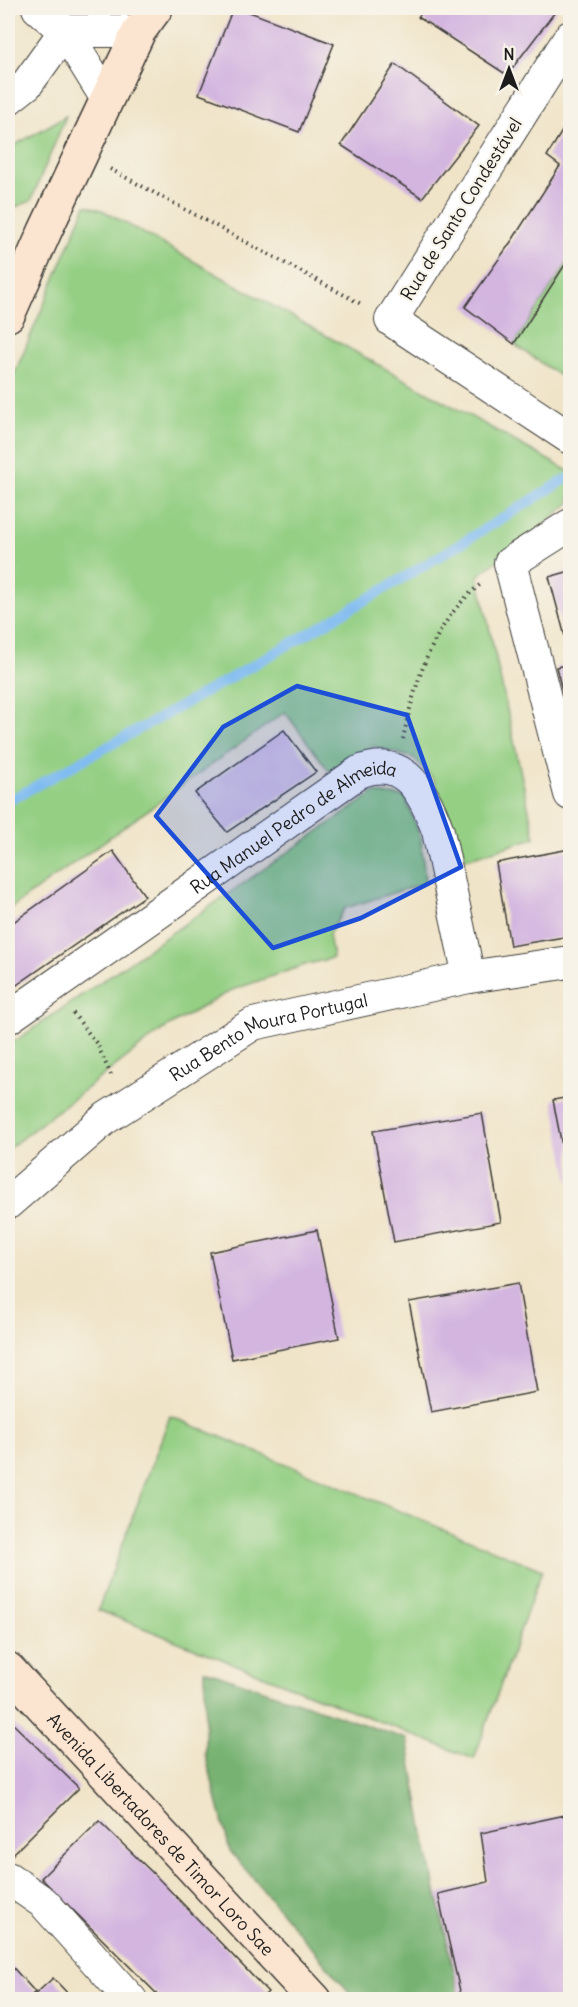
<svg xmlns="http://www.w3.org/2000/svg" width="578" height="2007" viewBox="0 0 578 2007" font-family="Delius,sans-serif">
	<rect width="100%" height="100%" fill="#f7f3e8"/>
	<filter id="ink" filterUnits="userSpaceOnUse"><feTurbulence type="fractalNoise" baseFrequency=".0167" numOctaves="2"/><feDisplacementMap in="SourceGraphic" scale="12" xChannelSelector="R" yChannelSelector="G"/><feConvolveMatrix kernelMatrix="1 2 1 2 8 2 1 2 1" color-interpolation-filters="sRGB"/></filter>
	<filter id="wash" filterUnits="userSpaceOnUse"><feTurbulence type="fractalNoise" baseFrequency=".008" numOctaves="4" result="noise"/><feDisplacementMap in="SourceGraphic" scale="24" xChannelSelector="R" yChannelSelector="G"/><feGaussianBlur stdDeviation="1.35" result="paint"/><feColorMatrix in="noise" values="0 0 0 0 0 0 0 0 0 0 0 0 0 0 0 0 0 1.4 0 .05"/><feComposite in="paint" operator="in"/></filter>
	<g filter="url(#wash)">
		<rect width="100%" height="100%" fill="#f0e4c8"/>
		<path fill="#94cf84" stroke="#587650" stroke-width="1.5" d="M 66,116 L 31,201 L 8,210 L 8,149 Z
			M 86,205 L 102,210 L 570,472 L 570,503 L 478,576 L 535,838 L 466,859 L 434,780 L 414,758 L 373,746 L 329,771 L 285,712 L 8,910 L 8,389 Z
			M 570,259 L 570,383 L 514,344 Z
			M 374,793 L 405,797 L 421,839 L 425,883 L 345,908 L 329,934 L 333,958 L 308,964 L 232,990 L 162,1030 L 8,1149 L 8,1046 Z
			M 170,1416 L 542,1570 L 474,1759 L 98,1610 Z"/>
		<path fill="#77b272" stroke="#4a6747" stroke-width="1.5" d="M 205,1670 L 407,1739 L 426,1845 L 460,1999 L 355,1999 L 230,1851 L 205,1754 Z"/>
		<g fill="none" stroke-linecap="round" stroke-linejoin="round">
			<path stroke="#7fbbf1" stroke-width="10" d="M 8,801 C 197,699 383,593 566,479"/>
		</g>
		<g id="blocks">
			<path fill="#d3b5e0" d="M 233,8 L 239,8 L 334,44 L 299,132 L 199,94 Z
				M 425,8 L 558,8 L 507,75 L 418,17 Z
				M 395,64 L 479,126 L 422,198 L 341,145 Z
				M 570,118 L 570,257 L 514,344 L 465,307 L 513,239 L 560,166 L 547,156 Z
				M 570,571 L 570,655 L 549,577 Z
				M 570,664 L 570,721 L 556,667 Z
				M 284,730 L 316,772 L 227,832 L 195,793 Z
				M 570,849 L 570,936 L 510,946 L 496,863 Z
				M 113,851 L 145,896 L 8,991 L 8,926 Z
				M 570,1097 L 570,1182 L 569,1182 L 553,1100 Z
				M 482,1113 L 501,1222 L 394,1242 L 373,1131 Z
				M 317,1230 L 339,1338 L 232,1359 L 210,1252 Z
				M 518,1283 L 537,1392 L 431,1412 L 409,1302 Z
				M 8,1719 L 79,1788 L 8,1859 Z
				M 570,1814 L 570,2000 L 462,2000 L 438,1894 L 488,1882 L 481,1833 Z
				M 99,1821 L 157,1877 L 268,1992 L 260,2000 L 163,2000 L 41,1878 Z
				M 8,1962 L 35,1992 L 27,2000 L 8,2000 Z
				M 53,1978 L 74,2000 L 29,2000 Z"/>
		</g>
	</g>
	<g filter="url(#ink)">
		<use href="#blocks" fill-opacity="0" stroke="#3c3a36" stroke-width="1.5"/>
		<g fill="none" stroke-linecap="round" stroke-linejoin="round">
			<defs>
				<g id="street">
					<path d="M 38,8 L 65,31 L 107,99"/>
					<path d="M 65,31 L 139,31"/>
					<path d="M 570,37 L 391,320 L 570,438"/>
					<path d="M 8,99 L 27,84 L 65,31"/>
					<path d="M 570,525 L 510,563 L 570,794"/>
					<path id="s1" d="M 8,1018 L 359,772 C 405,754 424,793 438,831 L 469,977"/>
					<path id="s2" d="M 8,1203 L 106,1118 L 253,1024 L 469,977 L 570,962"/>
					<path d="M 8,1878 L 44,1903 L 131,2000"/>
				</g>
				<g id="secondary">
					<path d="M 8,315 L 45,231 L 139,31 L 156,8"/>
					<path id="s3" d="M 8,1669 L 315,2000"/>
				</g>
			</defs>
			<use href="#street" stroke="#3c3a36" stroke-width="34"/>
			<use href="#secondary" stroke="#3c3a36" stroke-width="36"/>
			<path stroke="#3c3a36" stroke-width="4" stroke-dasharray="1.5 4.5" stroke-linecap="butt" d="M 110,169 L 363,305
				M 403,739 C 415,682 433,621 481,584
				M 73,1013 L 97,1044 L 111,1075"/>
			<use href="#street" stroke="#fff" stroke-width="32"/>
			<use href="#secondary" stroke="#fce5d0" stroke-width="33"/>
		</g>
	</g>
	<path fill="#1d4ed8" fill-opacity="0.2" stroke="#1d4ed8" stroke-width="4.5" stroke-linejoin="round" d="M 297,686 L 407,715 L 461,867 L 361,918 L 273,948 L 156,816 L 223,727 Z"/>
	<g text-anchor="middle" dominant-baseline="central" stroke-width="4.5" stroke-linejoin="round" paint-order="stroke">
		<g font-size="18" fill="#1c1c1c" stroke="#f7f3e8">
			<text transform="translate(461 209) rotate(-58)">Rua de Santo Condestável</text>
			<text stroke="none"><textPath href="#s1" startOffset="346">Rua Manuel Pedro de Almeida</textPath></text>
			<text stroke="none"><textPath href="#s2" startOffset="314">Rua Bento Moura Portugal</textPath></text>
			<text stroke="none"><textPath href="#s3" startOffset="225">Avenida Libertadores de Timor Loro Sae</textPath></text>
		</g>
	</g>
	<rect width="578" height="2007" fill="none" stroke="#f7f3e8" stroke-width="30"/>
	<g transform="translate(509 69)" stroke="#f7f3e8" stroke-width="4.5" paint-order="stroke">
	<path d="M0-4.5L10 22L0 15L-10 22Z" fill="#1c1c1c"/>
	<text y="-9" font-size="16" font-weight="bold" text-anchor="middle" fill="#1c1c1c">N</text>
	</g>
</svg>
